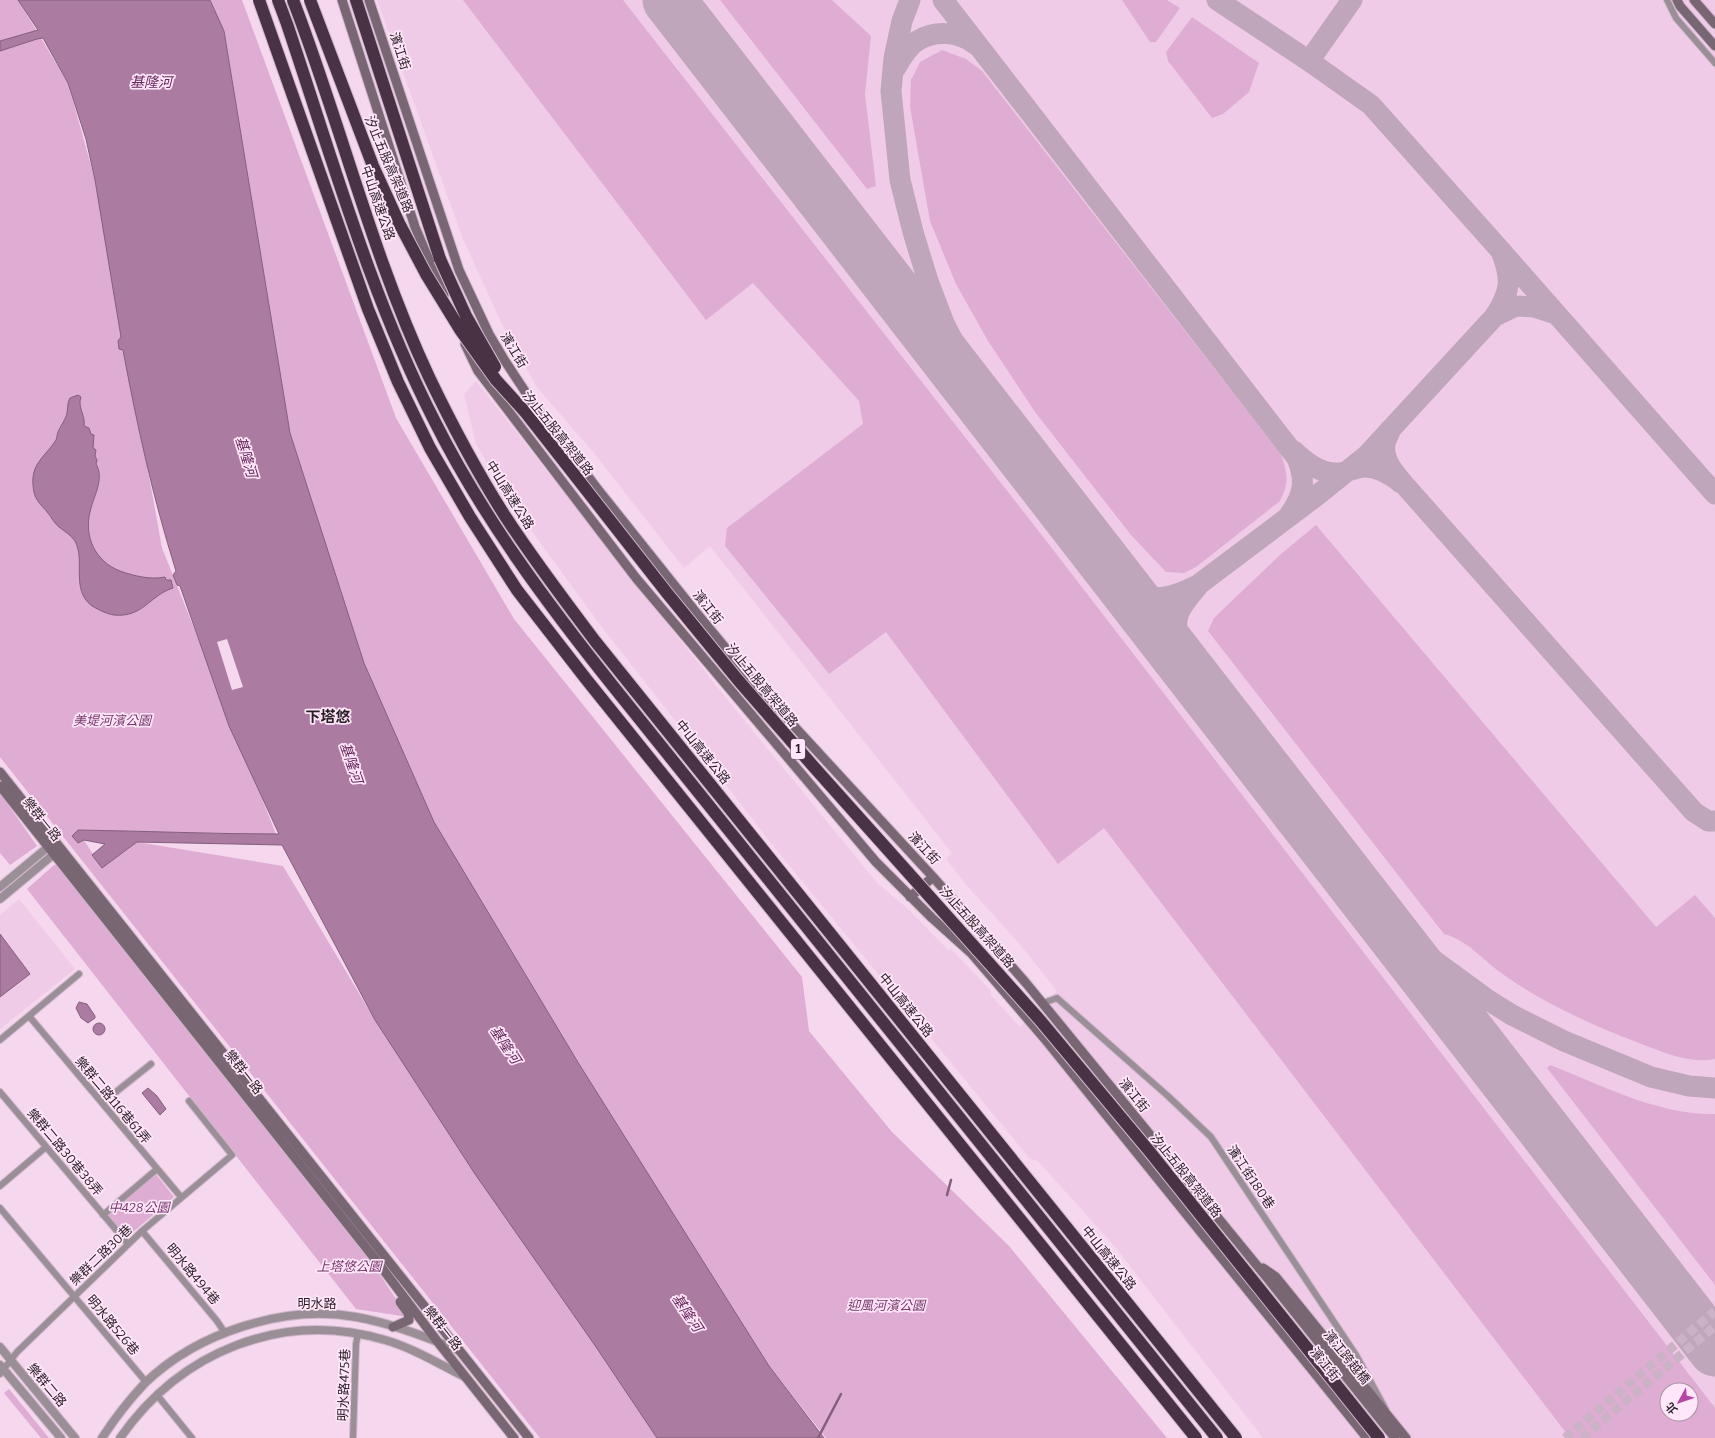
<svg xmlns="http://www.w3.org/2000/svg" width="1715" height="1438" viewBox="0 0 1715 1438" font-family="Bitter,'Noto Sans TC',serif">
	<rect width="100%" height="100%" fill="#f5d7ee"/>
	<path fill="#f0cbe7" fill-rule="evenodd" d="M 377,0 L 1715,0 L 1715,1438 L 1263,1438 L 1116,1248 L 1038,1161 L 1030,1159 L 779,853 L 601,626 L 517,511 L 476,444 L 464,394 L 476,381 L 718,688 L 877,883 L 908,909 L 949,951 L 951,949 L 992,992 L 990,994 L 1020,1027 L 1057,991 L 1018,942 L 967,886 L 946,859 L 952,853 L 710,546 L 684,568 L 594,453 L 536,386 L 501,322 L 463,239 ZM 1667,1390 L 1691,1390 L 1691,1414 L 1667,1414 Z
		M 19,899 L 75,969 L 0,1029 L 0,915 Z"/>
	<path fill="#dfacd3" fill-rule="evenodd" d="M 0,0 L 18,0 L 68,83 L 95,180 L 162,548 L 276,834 L 78,831 L 102,868 L 137,842 L 283,866 L 375,1020 L 660,1438 L 540,1438 L 0,757 Z
		M 210,0 L 242,0 L 396,418 L 514,619 L 802,977 L 809,1031 L 892,1132 L 1009,1246 L 1167,1438 L 826,1438 L 769,1366 L 579,1064 L 434,822 L 364,663 L 290,433 L 224,31 Z
		M 463,0 L 623,0 L 1044,538 L 1715,1408 L 1715,1438 L 1570,1438 L 1104,828 L 1058,864 L 886,632 L 829,674 L 725,546 L 727,528 L 863,424 L 859,401 L 753,283 L 706,320 ZM 1667,1390 L 1691,1390 L 1691,1414 L 1667,1414 Z
		M 720,0 L 832,0 L 871,36 L 865,94 L 876,186 L 867,189 Z
		M 1122,0 L 1167,0 L 1180,8 L 1156,42 L 1150,42 Z
		M 1192,17 L 1259,63 L 1249,92 L 1223,114 L 1212,118 L 1168,61 L 1166,52 Z
		M 942,50 L 966,59 L 982,71 L 1281,454 C 1287,474 1290,481 1280,501 L 1196,567 L 1184,573 L 1166,572 L 1131,535 L 1035,412 L 988,341 L 956,284 L 930,221 L 910,107 L 911,80 L 920,62 Z
		M 1316,525 L 1656,927 L 1695,895 L 1715,918 L 1715,1059 C 1688,1064 1663,1052 1639,1043 C 1591,1025 1543,1003 1501,973 C 1482,959 1467,940 1444,934 L 1208,631 L 1214,618 L 1281,554 Z
		M 0,793 L 37,846 L 10,865 L 0,853 Z
		M 54,865 L 60,867 L 83,896 L 374,1266 L 408,1317 L 356,1309 L 27,889 Z
		M 1550,1065 C 1602,1085 1657,1115 1715,1114 L 1715,1285 L 1547,1068 Z
		M 155,1173 L 174,1197 L 126,1238 L 106,1215 Z
		M 9,1389 L 49,1438 L 41,1438 L 4,1393 Z"/>
	<path fill="#ac7ba2" stroke="#845f7c" d="M 18,0 L 210,0 L 224,31 L 290,433 L 364,663 L 434,822 L 579,1064 L 769,1366 L 824,1438 L 657,1438 L 594,1344 L 475,1174 L 375,1020 L 282,845 L 137,842 L 102,868 L 92,855 L 105,844 L 84,840 L 78,843 L 72,836 L 78,830 C 145,831 212,834 279,834 L 229,726 L 180,586 L 177,585 L 173,575 L 176,571 C 153,498 137,425 123,350 L 119,349 L 118,341 L 121,337 L 95,180 L 86,139 L 68,83 L 43,38 L 37,39 L 0,51 L 0,41 L 38,30 Z
		M 78,395 L 81,397 C 77,407 86,416 84,426 L 89,428 L 91,434 L 94,435 L 93,448 L 96,450 L 95,456 L 97,460 L 96,464 C 105,479 93,497 90,512 C 84,537 95,561 120,571 C 134,576 151,580 165,577 L 166,580 L 171,580 L 173,588 C 150,595 143,618 114,615 C 107,614 99,610 92,606 C 70,589 86,562 75,541 C 71,535 64,531 59,527 C 54,523 52,518 48,513 C 39,502 34,500 33,485 C 31,463 46,456 56,440 C 57,438 57,434 58,432 C 61,425 66,419 67,413 C 68,407 67,404 70,398 Z
		M 0,934 L 30,974 L 0,997 Z
		M 79,1002 L 87,1004 L 95,1016 L 95,1018 L 88,1023 L 81,1018 L 76,1008 Z
		M93 1029a6 6 0 1 1 12 0a6 6 0 1 1-12 0Z
		M 148,1088 L 157,1096 L 166,1109 L 160,1115 L 142,1093 Z"/>
	<path fill="#f5d7ee" d="M 227,639 L 243,687 L 232,690 L 217,642 Z"/>
	<g fill="none" stroke-linecap="round" stroke-linejoin="round">
		<path stroke="#845f7c" stroke-width="2.5" d="M 947,1195 L 951,1180
			M 818,1438 L 841,1394"/>
		<path stroke="#c0a6ba" stroke-width="21" d="M 672,0 L 682,16
			M 910,0 L 902,21 L 894,58 L 891,91 L 900,180 L 913,232 L 928,281 L 944,323 L 963,361 L 1007,437 L 1143,596 C 1163,601 1180,594 1198,585 L 1315,497 L 1366,456 L 1495,316 C 1511,291 1512,279 1501,251
			M 943,0 L 1297,458 C 1306,481 1304,494 1290,514
			M 1217,0 L 1309,61 L 1371,105 L 1501,251 L 1715,494
			M 1309,61 L 1352,0
			M 895,69 C 901,59 907,47 917,41 C 935,30 959,31 976,45
			M 1495,316 L 1516,306 L 1534,307 L 1556,314
			M 1391,429 C 1389,434 1386,439 1385,444 C 1382,462 1398,477 1409,490 L 1694,812 L 1708,821 L 1715,821
			M 1294,451 C 1304,461 1318,472 1334,473 C 1342,474 1350,470 1358,468 C 1373,464 1390,474 1401,483
			M 1198,586 C 1178,610 1173,615 1178,647 L 1346,873 L 1397,927 L 1432,959 L 1488,1000 L 1512,1015 L 1564,1041 L 1651,1077 L 1689,1086 L 1715,1088"/>
		<path stroke="#c0a6ba" stroke-width="53" d="M 669,0 L 1715,1350"/>
		<path stroke="#ccb2c6" stroke-width="9" stroke-dasharray="9 4.5" stroke-linecap="butt" d="M 1251,1261 L 1260,1282 L 1265,1288
			M 1565,1438 L 1715,1311
			M 1582,1438 L 1715,1326"/>
		<defs>
			<path id="minor" d="M 1667,0 L 1676,18 L 1715,63
				M 1043,1003 L 1057,998 L 1169,1097 L 1211,1137 L 1356,1355 L 1386,1410
				M 29,1016 L 181,1197
				M 0,1040 L 79,974
				M 0,1092 L 128,1244
				M 102,1103 L 151,1064
				M 0,1186 L 46,1147
				M 0,1208 L 146,1382
				M 103,1215 L 157,1169
				M 142,1231 L 217,1321 L 225,1333
				M 0,1374 L 17,1352 L 142,1231 L 232,1155 L 189,1101
				M 157,1395 L 192,1438
				M 353,1438 L 356,1344 L 358,1334"/>
			<path id="tertiary" d="M 0,887 L 48,847 L 53,846
				M 0,899 L 54,854 L 56,850
				M 0,1347 L 75,1438
				M 0,1365 L 61,1438
				M 102,1438 C 115,1418 129,1400 145,1383 C 197,1333 284,1304 356,1317 C 391,1323 427,1337 460,1351
				M 120,1438 C 181,1351 282,1310 385,1340 C 413,1348 439,1364 465,1377"/>
			<path id="secondary" d="M 342,0 L 415,227 L 444,295
				M 369,0 L 459,270 L 489,334 L 505,361 L 532,402 L 596,487 L 695,611 L 757,686 L 933,877 L 1026,983 L 1268,1279 L 1395,1438
				M 1677,0 L 1680,6 L 1715,46
				M 1694,0 L 1715,24
				M 465,344 L 478,371 L 636,578 L 876,862 L 932,918 L 972,954 L 1044,1038 L 1367,1438
				M 0,772 L 529,1438
				M 0,786 L 379,1264 L 437,1341 L 514,1438
				M 910,897 L 933,877
				M 1263,1268 L 1276,1277 L 1406,1438
				M 393,1327 L 409,1320 L 408,1313 L 400,1302"/>
			<path id="motorway" d="M 356,0 L 440,259"/>
		</defs>
		<use href="#minor" stroke="#d0b6ca" stroke-width="8"/>
		<use href="#tertiary" stroke="#d0b6ca" stroke-width="10"/>
		<use href="#secondary" stroke="#d0b6ca" stroke-width="11"/>
		<use href="#motorway" stroke="#d0b6ca" stroke-width="14"/>
		<use href="#minor" stroke="#9a8e97" stroke-width="6"/>
		<use href="#tertiary" stroke="#9a8e97" stroke-width="8"/>
		<use href="#secondary" stroke="#786673" stroke-width="9"/>
		<use href="#motorway" stroke="#4a3245" stroke-width="12"/>
		<defs>
			<path id="motorway-bridge" d="M 259,0 L 368,309 L 398,382 L 430,448 L 470,517 L 517,590 L 586,679 L 1196,1438
				M 278,0 L 287,24 C 332,157 370,295 434,420 C 482,516 546,602 613,686 L 1217,1438
				M 293,0 C 341,124 372,256 429,377 C 452,425 477,472 505,516 C 533,559 564,600 595,641 L 1236,1438
				M 310,0 L 373,166 L 399,223 L 426,274 L 461,331 L 496,380 L 526,413 L 667,593 L 738,680 L 813,766 L 1039,1019 L 1150,1152 L 1379,1438
				M 440,259 L 466,316 L 495,367"/>
		</defs>
		<use href="#motorway-bridge" stroke="#d0b6ca" stroke-width="14" stroke-linecap="butt"/>
		<use href="#motorway-bridge" stroke="#4a3245" stroke-width="12"/>
	</g>
	<g text-anchor="middle" dominant-baseline="central" stroke-width="3.5" stroke-linejoin="round" paint-order="stroke">
		<rect fill="#ffe6f9" stroke="#685965" stroke-width="1" x="791" y="739" width="14" height="20" rx="3"/>
		<g font-size="12" font-weight="bold" fill="#281d25">
			<text x="798" y="749">1</text>
		</g>
		<g font-size="13" fill="#281d25" stroke="#ffe6f9">
			<text transform="translate(400 51) rotate(72)">濱江街</text>
			<text transform="translate(389 164) rotate(67)">汐止五股高架道路</text>
			<text transform="translate(378 203) rotate(71)">中山高速公路</text>
			<text transform="translate(514 350) rotate(59)">濱江街</text>
			<text transform="translate(558 433) rotate(51)">汐止五股高架道路</text>
			<text transform="translate(510 495) rotate(58)">中山高速公路</text>
			<text transform="translate(708 607) rotate(51)">濱江街</text>
			<text transform="translate(762 685) rotate(50)">汐止五股高架道路</text>
			<text transform="translate(703 752) rotate(51)">中山高速公路</text>
			<text transform="translate(42 819) rotate(51)">樂群一路</text>
			<text transform="translate(924 848) rotate(47)">濱江街</text>
			<text transform="translate(977 927) rotate(48)">汐止五股高架道路</text>
			<text transform="translate(906 1005) rotate(51)">中山高速公路</text>
			<text transform="translate(244 1072) rotate(52)">樂群一路</text>
			<text transform="translate(1134 1095) rotate(51)">濱江街</text>
			<text transform="translate(113 1100) rotate(50)">樂群二路116巷61弄</text>
			<text transform="translate(65 1152) rotate(50)">樂群二路30巷38弄</text>
			<text transform="translate(1186 1175) rotate(51)">汐止五股高架道路</text>
			<text transform="translate(1251 1177) rotate(56)">濱江街180巷</text>
			<text transform="translate(101 1255) rotate(-44)">樂群二路30巷</text>
			<text transform="translate(1109 1258) rotate(51)">中山高速公路</text>
			<text transform="translate(193 1274) rotate(50)">明水路494巷</text>
			<text x="317" y="1303">明水路</text>
			<text transform="translate(113 1325) rotate(50)">明水路526巷</text>
			<text transform="translate(443 1328) rotate(52)">樂群一路</text>
			<text transform="translate(1347 1357) rotate(51)">濱江跨越橋</text>
			<text transform="translate(1325 1364) rotate(51)">濱江街</text>
			<text transform="translate(47 1385) rotate(50)">樂群二路</text>
			<text transform="translate(344 1385) rotate(-88)">明水路475巷</text>
		</g>
		<g font-size="13" font-style="italic" fill="#76376b" stroke="#ffe6f9">
			<text x="112" y="720">美堤河濱公園</text>
			<text x="139" y="1207">中428公園</text>
			<text x="349" y="1266">上塔悠公園</text>
			<text x="886" y="1305">迎風河濱公園</text>
		</g>
		<g font-size="14" font-style="italic" fill="#66285c" stroke="#ffe6f9">
			<text x="151" y="82">基隆河</text>
			<text transform="translate(246 457) rotate(73)">基隆河</text>
			<text transform="translate(351 763) rotate(71)">基隆河</text>
			<text transform="translate(505 1045) rotate(56)">基隆河</text>
			<text transform="translate(687 1313) rotate(56)">基隆河</text>
		</g>
		<g font-size="15" font-weight="bold" fill="#281d25" stroke="#ffe6f9">
			<text x="328" y="717">下塔悠</text>
		</g>
	</g>
	<g transform="translate(1679 1402) rotate(230)"><circle r="19" fill="#ffe6f9" stroke="#a996a4"/>
	<path d="M0-3L7 15L0 10L-7 15Z" fill="#b546a4"/>
	<text y="-6" font-size="11" font-weight="bold" text-anchor="middle" fill="#281d25">北</text>
	</g>
</svg>
